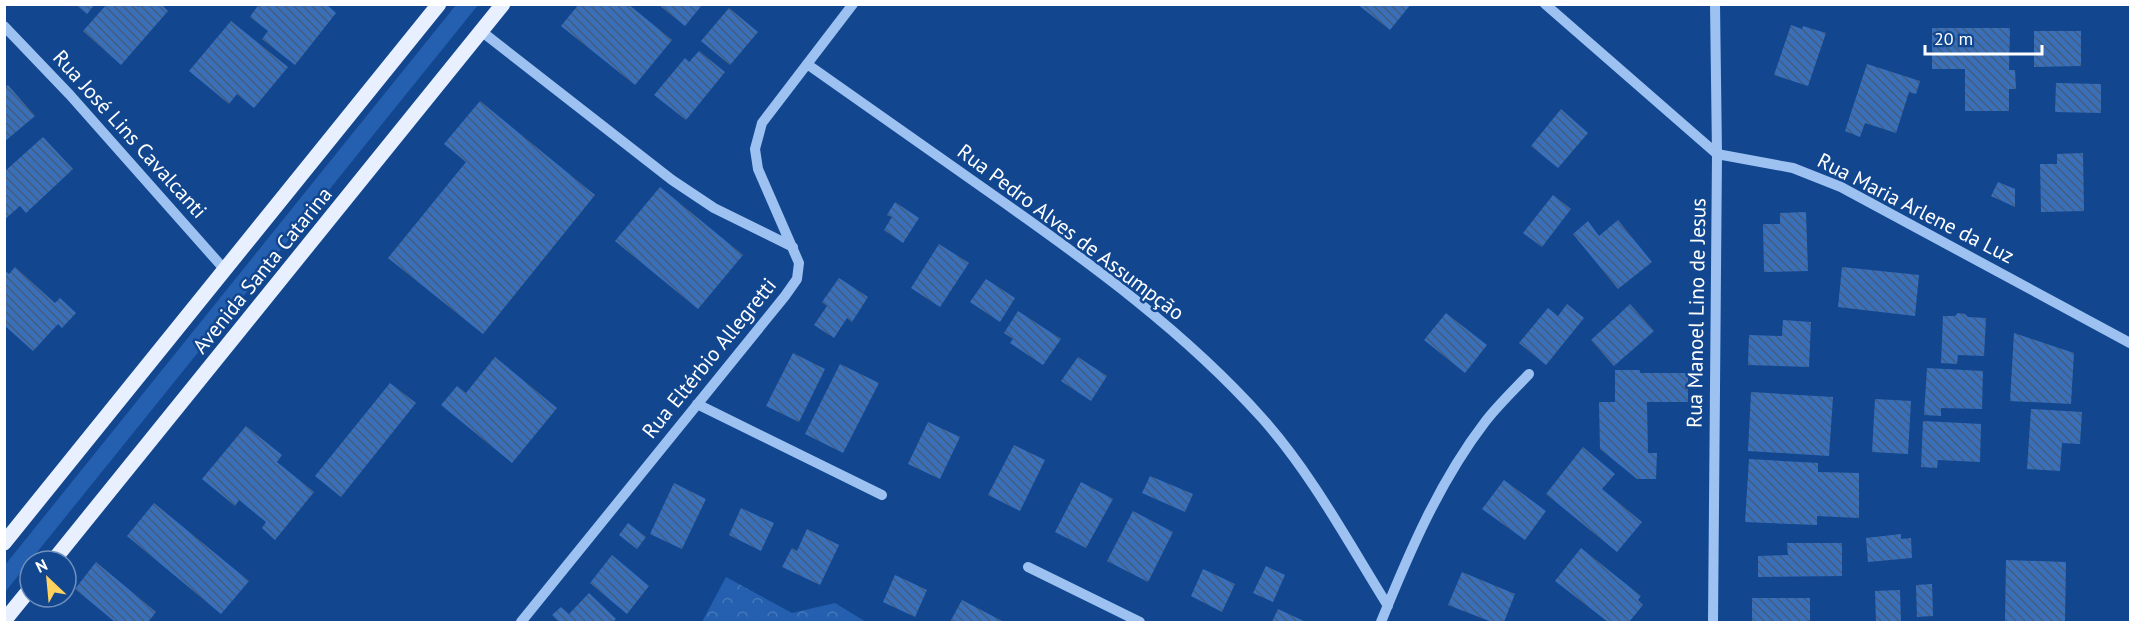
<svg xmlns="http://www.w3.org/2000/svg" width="2135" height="627" viewBox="0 0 2135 627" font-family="'PT Sans',sans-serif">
	<defs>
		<pattern id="forest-crowns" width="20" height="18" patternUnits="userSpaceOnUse" patternTransform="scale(1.5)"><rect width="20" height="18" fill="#2460af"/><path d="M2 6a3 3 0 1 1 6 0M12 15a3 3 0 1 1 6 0" fill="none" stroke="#4578bb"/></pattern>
		<pattern id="building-back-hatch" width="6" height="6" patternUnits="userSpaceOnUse" patternTransform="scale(1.5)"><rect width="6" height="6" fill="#3a70b9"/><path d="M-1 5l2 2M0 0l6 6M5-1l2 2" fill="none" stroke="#445c7d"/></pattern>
	</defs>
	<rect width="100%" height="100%" fill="#124790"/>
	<path fill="#2460af" d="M 456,5 L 478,5 L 5,592 L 5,565 Z"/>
	<path fill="url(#forest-crowns)" d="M 726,577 L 792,613 L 835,603 L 866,622 L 702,622 Z"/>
	<path fill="url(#building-back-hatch)" d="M 75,4 L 95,4 L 87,14 Z
		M 107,4 L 135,4 L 138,7 L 140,4 L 161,4 L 168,11 L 121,65 L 83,31 Z
		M 259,4 L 326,4 L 336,13 L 295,65 L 262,39 L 268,31 L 250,17 Z
		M 579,4 L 628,4 L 672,40 L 635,85 L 561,26 Z
		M 1357,4 L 1411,4 L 1390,30 Z
		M 659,5 L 702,5 L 685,26 Z
		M 729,8 L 758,32 L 730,65 L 701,41 Z
		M 231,21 L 288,67 L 254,108 L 237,94 L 229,104 L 189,71 Z
		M 1791,25 L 1802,29 L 1803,26 L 1826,33 L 1808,86 L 1774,75 Z
		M 1932,28 L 2010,28 L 2009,70 L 2015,70 L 2016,89 L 2009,89 L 2009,111 L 1965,111 L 1965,69 L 1932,69 Z
		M 2034,31 L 2081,31 L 2081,66 L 2034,67 Z
		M 699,51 L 725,72 L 686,120 L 654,95 L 685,58 L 689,62 Z
		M 1867,64 L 1920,81 L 1916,94 L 1909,92 L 1896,133 L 1865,123 L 1860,137 L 1845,131 Z
		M 2056,83 L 2101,84 L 2101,113 L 2055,112 Z
		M 8,85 L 35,116 L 4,142 L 4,88 Z
		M 480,101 L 595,195 L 483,334 L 388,258 L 466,162 L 444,144 Z
		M 1561,109 L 1588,133 L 1558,168 L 1531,146 Z
		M 43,137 L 73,169 L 26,213 L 20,206 L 4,220 L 4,172 Z
		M 2083,153 L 2084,211 L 2041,212 L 2040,164 L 2057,164 L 2057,154 Z
		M 1998,182 L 2015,189 L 2015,207 L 1991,196 Z
		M 660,187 L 743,255 L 698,309 L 615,241 Z
		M 1553,195 L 1571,209 L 1542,247 L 1523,233 Z
		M 895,202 L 919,218 L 903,243 L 884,230 L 892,217 L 887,215 Z
		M 1806,212 L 1808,271 L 1764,272 L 1763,224 L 1780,224 L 1780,213 Z
		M 1618,220 L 1652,262 L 1618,289 L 1573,234 L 1588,221 L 1599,236 Z
		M 939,244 L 969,263 L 940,307 L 911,288 Z
		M 15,267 L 55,303 L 60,298 L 76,313 L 62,328 L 58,324 L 33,351 L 4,325 L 4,270 L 9,274 Z
		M 1842,267 L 1919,275 L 1915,316 L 1838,307 Z
		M 839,278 L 868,297 L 852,322 L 847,318 L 834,338 L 814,325 L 827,306 L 822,302 Z
		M 986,279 L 1015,298 L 1000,322 L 970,302 Z
		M 1567,304 L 1584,318 L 1546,365 L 1519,343 L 1548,308 L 1558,316 Z
		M 1630,304 L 1654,331 L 1614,366 L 1591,340 Z
		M 1018,311 L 1061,339 L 1043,365 L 1010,343 L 1013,339 L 1004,333 Z
		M 1446,313 L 1487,345 L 1465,373 L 1424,340 Z
		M 1958,313 L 1965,314 L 1968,317 L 1986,318 L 1984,356 L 1958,355 L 1957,364 L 1941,363 L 1943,316 L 1955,316 Z
		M 1783,320 L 1811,322 L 1809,367 L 1748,365 L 1749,335 L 1782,336 Z
		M 2014,333 L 2074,353 L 2071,404 L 2010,401 Z
		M 793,353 L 825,369 L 799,422 L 766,406 Z
		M 495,357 L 557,408 L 512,463 L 441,405 L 457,386 L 466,393 Z
		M 1078,357 L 1107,376 L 1091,401 L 1061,381 Z
		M 840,364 L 879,383 L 843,453 L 805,434 Z
		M 1927,368 L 1983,371 L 1982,409 L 1941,408 L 1941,416 L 1924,415 Z
		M 1615,370 L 1640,370 L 1640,373 L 1688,373 L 1688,402 L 1647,402 L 1648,453 L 1657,453 L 1656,479 L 1637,479 L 1600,449 L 1599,402 L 1615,402 Z
		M 390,383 L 416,403 L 341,497 L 315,476 Z
		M 1751,392 L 1833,397 L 1829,456 L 1748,451 Z
		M 1875,399 L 1911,401 L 1908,454 L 1872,452 Z
		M 2031,409 L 2082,412 L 2080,444 L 2062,443 L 2060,471 L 2027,469 Z
		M 1923,421 L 1981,424 L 1980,462 L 1938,460 L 1937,468 L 1921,467 Z
		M 928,422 L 960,437 L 940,479 L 908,464 Z
		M 246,426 L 282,455 L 277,462 L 314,492 L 275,540 L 262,528 L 266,522 L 239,500 L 235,506 L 202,479 Z
		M 1014,445 L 1045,460 L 1020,511 L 988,495 Z
		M 1583,447 L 1615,474 L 1602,489 L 1642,522 L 1617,552 L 1546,494 Z
		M 1749,459 L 1818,463 L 1818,472 L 1859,473 L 1859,518 L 1817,516 L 1817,525 L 1745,522 Z
		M 1150,476 L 1193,494 L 1185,512 L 1142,493 Z
		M 1504,480 L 1546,511 L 1525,540 L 1482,509 Z
		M 1081,482 L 1113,499 L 1086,548 L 1055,532 Z
		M 674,483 L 706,499 L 682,549 L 650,534 Z
		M 154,503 L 249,581 L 221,614 L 127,536 Z
		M 741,508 L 774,523 L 761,551 L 729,535 Z
		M 1133,511 L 1173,532 L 1148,582 L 1107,561 Z
		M 628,523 L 646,537 L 637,549 L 619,535 Z
		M 807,529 L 839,545 L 820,585 L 782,567 L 792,548 L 797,551 Z
		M 1901,534 L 1901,539 L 1911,538 L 1912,558 L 1868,562 L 1866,538 Z
		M 1787,543 L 1842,543 L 1842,576 L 1758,577 L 1758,556 L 1788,555 Z
		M 1581,548 L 1641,596 L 1638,600 L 1643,605 L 1629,622 L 1608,622 L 1555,581 Z
		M 612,555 L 649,586 L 627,614 L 590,583 Z
		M 2006,560 L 2066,562 L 2065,621 L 2005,621 Z
		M 96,562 L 156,612 L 148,622 L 115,622 L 75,589 Z
		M 1266,566 L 1285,575 L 1273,602 L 1253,593 Z
		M 1203,569 L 1235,584 L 1222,612 L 1191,596 Z
		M 1462,572 L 1515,594 L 1504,622 L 1492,622 L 1448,605 Z
		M 895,575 L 927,590 L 915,617 L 883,602 Z
		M 1932,584 L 1933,616 L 1917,617 L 1916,585 Z
		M 1900,590 L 1901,622 L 1876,622 L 1875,591 Z
		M 589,593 L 616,619 L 613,622 L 557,622 L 558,621 L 552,615 L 561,607 L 569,614 Z
		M 1752,598 L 1810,598 L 1810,622 L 1752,622 Z
		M 962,600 L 1004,622 L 950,622 Z
		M 1278,609 L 1306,622 L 1272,622 Z"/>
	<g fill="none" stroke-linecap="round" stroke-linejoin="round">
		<path stroke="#9dc2f2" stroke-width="10" d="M 1545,4 L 1717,154 L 1793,168 L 1841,187 L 2130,343
			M 4,26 L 70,95 L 225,270
			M 481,31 L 672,180 L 714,208 L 793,247
			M 807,64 C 870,108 933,153 996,197 C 1090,263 1185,332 1262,418 C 1312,474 1348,542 1388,606
			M 697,404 L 882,495
			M 1028,567 L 1140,622
			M 521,622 L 785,296 L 797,279 L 799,263 L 758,169 L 755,149 L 762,123 L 853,4
			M 1381,622 C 1409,553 1439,482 1485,422 C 1498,405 1514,390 1529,374
			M 1713,622 L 1717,154 L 1715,4"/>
		<path stroke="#e8f0ff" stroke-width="15" d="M 4,543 L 439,4
			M 53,561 L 503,4
			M 4,621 L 30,589"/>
	</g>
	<g text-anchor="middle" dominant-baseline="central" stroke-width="5" stroke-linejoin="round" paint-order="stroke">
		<g font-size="21" fill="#fff" stroke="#124790">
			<text transform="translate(130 134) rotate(48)">Rua José Lins Cavalcanti</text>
			<text transform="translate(1916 208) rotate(27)">Rua Maria Arlene da Luz</text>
			<text transform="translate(1071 232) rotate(37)">Rua Pedro Alves de Assumpção</text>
			<text transform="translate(262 270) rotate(-51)">Avenida Santa Catarina</text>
			<text transform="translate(1696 313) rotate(-89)">Rua Manoel Lino de Jesus</text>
			<text transform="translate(709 358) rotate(-51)">Rua Eltérbio Allegretti</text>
		</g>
	</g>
	<rect width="2135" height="627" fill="none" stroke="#ffffff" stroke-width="12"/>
	<g transform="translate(48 579) rotate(334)"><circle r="28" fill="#124790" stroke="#7191bc" stroke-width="1.5"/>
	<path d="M0-4.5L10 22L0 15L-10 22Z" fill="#ffd35e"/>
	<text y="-9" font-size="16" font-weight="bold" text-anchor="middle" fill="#ffffff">N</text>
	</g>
	<path d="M1925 45v9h117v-9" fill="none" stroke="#ffffff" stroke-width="3"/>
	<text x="1934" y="45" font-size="18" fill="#ffffff" stroke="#124790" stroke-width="4.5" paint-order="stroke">20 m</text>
</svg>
